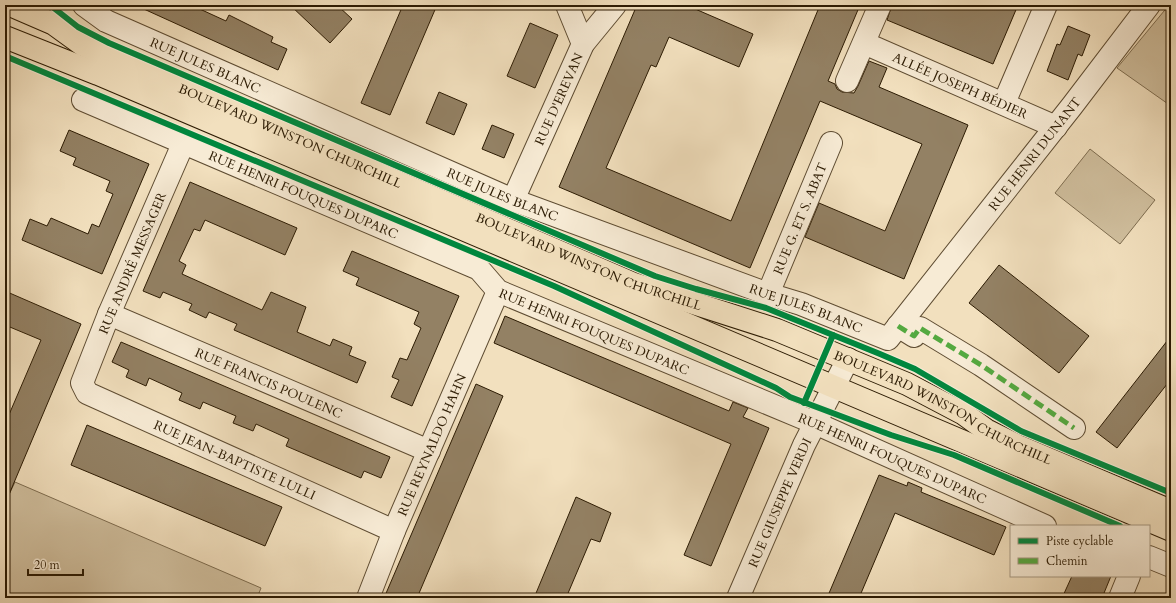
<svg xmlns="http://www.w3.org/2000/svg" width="1176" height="603" viewBox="0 0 1176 603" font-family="Cardo,serif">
<rect width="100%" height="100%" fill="#f2e0be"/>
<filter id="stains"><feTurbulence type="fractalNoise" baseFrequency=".005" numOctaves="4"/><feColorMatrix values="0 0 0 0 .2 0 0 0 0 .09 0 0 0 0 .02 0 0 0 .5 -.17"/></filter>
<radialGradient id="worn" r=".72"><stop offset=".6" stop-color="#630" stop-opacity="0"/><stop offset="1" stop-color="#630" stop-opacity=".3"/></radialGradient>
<g fill="#d0bf9e" stroke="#7e6d50">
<polygon points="1169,5 1171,5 1171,106 1117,68"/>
<polygon points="1090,149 1155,200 1120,244 1055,193"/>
<polygon points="15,482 261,588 257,598 5,598 5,498 7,499"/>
</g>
<g fill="#938164" stroke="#2c1b03">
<polygon points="135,5 191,5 226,21 229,15 273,37 271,42 287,49 278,70"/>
<polygon points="290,5 337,5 352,19 330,43"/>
<polygon points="403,5 437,5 390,115 361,103"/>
<polygon points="637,5 686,5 753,34 739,67 669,37 656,67 651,65 606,168 731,221 820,5 860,5 828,81 835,84 837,89 842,92 854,93 858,86 869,61 887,68 879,87 968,125 904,279 805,237 819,203 885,231 922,144 820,101 750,268 559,187"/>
<polygon points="892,5 1018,5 993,64 887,20"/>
<polygon points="530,23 558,35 535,88 507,76"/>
<polygon points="1068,26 1090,35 1082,56 1078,54 1068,80 1047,71 1057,44 1060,45"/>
<polygon points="439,92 467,104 454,135 426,123"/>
<polygon points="492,125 514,134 504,158 482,149"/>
<polygon points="69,130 149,164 102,274 22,240 30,219 47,226 51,218 88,234 92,224 99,227 113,194 106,191 110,181 73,165 76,158 60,151"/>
<polygon points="190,182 297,228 285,255 205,220 200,231 194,229 179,261 186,265 182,274 262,310 271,292 306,307 297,332 330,346 333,339 352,347 349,355 366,362 357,383 234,330 237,324 209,312 206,318 189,310 192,304 163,292 160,298 143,291"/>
<polygon points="352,251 459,296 412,406 391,397 399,380 392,377 400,358 407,360 421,328 414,324 419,312 356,285 359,278 343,271"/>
<polygon points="999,265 1089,336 1059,373 969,303"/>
<polygon points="5,291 81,324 5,504 5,424 41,340 5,325"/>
<polygon points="505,316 729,411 733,402 748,408 743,417 769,428 711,566 684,555 731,444 494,343"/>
<polygon points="1171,336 1171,379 1117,448 1096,432"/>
<polygon points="121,342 390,457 381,478 364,471 361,478 286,446 289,439 256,424 253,431 233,423 236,416 203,402 200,409 179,400 182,393 149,378 146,386 126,377 129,370 112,362"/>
<polygon points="476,384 503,396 417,598 384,598"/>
<polygon points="87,425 282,507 265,546 71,465"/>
<polygon points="879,475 907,486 908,482 922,488 921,492 1006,527 994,555 895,513 859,598 827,598"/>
<polygon points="576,497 611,513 600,542 591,539 566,598 534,598"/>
<polygon points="1072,576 1111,576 1102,598 1062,598"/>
</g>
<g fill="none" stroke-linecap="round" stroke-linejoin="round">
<defs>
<g id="minor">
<path id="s1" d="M84,5L106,21L513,200L768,294L801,304L888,339L1072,106L1149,5"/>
<polyline points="567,5 583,44"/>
<path id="s2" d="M864,43L1056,127"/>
<polyline points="847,81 880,5"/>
<path id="s3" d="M83,100L479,269L498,291L815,423L1045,526"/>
<polyline points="1004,103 1046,5"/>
<path id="s4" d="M183,144L109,314L82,383L87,393L394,531"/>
<path id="s5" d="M513,200L583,44L615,5"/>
<path id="s6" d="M768,294L831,143"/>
<path id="s7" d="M109,314L429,451"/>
<polyline points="898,326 914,336 920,328 981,365 1074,428"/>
<polyline points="1149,557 1171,566"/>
<path id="s8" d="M368,598L394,531L498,291"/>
<path id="s9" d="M738,598L804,445L848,359"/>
<polyline points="1120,598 1129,576"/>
</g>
<g id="major">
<path id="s10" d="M10,5L54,24L83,45L409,187L634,284L777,330L907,384L964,414L986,430L1018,446L1171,511"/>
<polyline points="5,37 98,74 1171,530"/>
</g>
</defs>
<use href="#minor" stroke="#5e4c32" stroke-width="24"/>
<use href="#major" stroke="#2c1b03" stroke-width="24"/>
<use href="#minor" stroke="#f7ebd5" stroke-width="22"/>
<use href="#major" stroke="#f2e0be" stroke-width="22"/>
<polyline stroke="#54a940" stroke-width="5" stroke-dasharray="10 5" stroke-linecap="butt" points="898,326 914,336 920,328 981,365 1074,428"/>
<defs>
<g id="cycleway">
<polyline points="50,5 78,27 109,43 655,276 696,289 766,308 880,354 915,369 1021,431 1171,493"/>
<polyline points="5,56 554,286 776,388 790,397 891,435 954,455 1120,526"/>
<polyline points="804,403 833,335"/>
</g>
</defs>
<use href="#cycleway" stroke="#f7ebd5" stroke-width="8"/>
<use href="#cycleway" stroke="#00873e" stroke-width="6"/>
</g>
<g text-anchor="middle" stroke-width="3" stroke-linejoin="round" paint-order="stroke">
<g font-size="13" fill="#2c1b03" stroke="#f7ebd5">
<text dy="5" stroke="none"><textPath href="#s1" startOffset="136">RUE JULES BLANC</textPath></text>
<text dy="5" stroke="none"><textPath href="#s2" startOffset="105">ALLÉE JOSEPH BÉDIER</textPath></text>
<text dy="5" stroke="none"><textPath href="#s5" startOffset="111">RUE D'EREVAN</textPath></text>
<text dy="5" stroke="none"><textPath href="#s10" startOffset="310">BOULEVARD WINSTON CHURCHILL</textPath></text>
<text dy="5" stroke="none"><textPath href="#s1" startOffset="1108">RUE HENRI DUNANT</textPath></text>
<text dy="5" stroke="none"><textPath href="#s1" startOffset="460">RUE JULES BLANC</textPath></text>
<text dy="5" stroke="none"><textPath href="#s3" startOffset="240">RUE HENRI FOUQUES DUPARC</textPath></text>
<text dy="5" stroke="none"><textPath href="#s6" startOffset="82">RUE G. ET S. ABAT</textPath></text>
<text dy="5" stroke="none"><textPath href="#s10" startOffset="634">BOULEVARD WINSTON CHURCHILL</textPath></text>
<text transform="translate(132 263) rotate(-67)" y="5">RUE ANDRÉ MESSAGER</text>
<text dy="5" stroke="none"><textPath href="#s1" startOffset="784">RUE JULES BLANC</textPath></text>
<text dy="5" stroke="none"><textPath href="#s3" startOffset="564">RUE HENRI FOUQUES DUPARC</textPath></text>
<text dy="5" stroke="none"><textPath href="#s7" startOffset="174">RUE FRANCIS POULENC</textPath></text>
<text dy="5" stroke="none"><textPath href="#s10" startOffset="1018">BOULEVARD WINSTON CHURCHILL</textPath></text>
<text dy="5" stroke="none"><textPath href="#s8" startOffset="166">RUE REYNALDO HAHN</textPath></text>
<text dy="5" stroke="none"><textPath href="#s3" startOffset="888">RUE HENRI FOUQUES DUPARC</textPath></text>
<text dy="5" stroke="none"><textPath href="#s4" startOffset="433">RUE JEAN-BAPTISTE LULLI</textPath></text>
<text dy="5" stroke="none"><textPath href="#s9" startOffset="104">RUE GIUSEPPE VERDI</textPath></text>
</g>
</g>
<rect width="1176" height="603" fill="none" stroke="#f2e0be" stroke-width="20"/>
<rect x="6" y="6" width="1164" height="591" fill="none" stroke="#2c1b03" stroke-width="2"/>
<rect x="10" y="10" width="1156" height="583" fill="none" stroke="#2c1b03"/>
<rect x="1010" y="525" width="140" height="52" fill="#f7ebd5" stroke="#a69881"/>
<rect x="1018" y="538" width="20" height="6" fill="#00873e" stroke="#a69881"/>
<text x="1046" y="545" font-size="12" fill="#2c1b03">Piste cyclable</text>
<rect x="1018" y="558" width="20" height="6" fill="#54a940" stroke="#a69881"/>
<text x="1046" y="565" font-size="12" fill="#2c1b03">Chemin</text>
<path d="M28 569v6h55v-6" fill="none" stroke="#2c1b03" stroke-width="2"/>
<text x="34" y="569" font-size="12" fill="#2c1b03" stroke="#f7ebd5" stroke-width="3" paint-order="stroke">20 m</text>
<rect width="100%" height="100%" filter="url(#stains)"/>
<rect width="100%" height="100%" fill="url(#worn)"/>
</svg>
